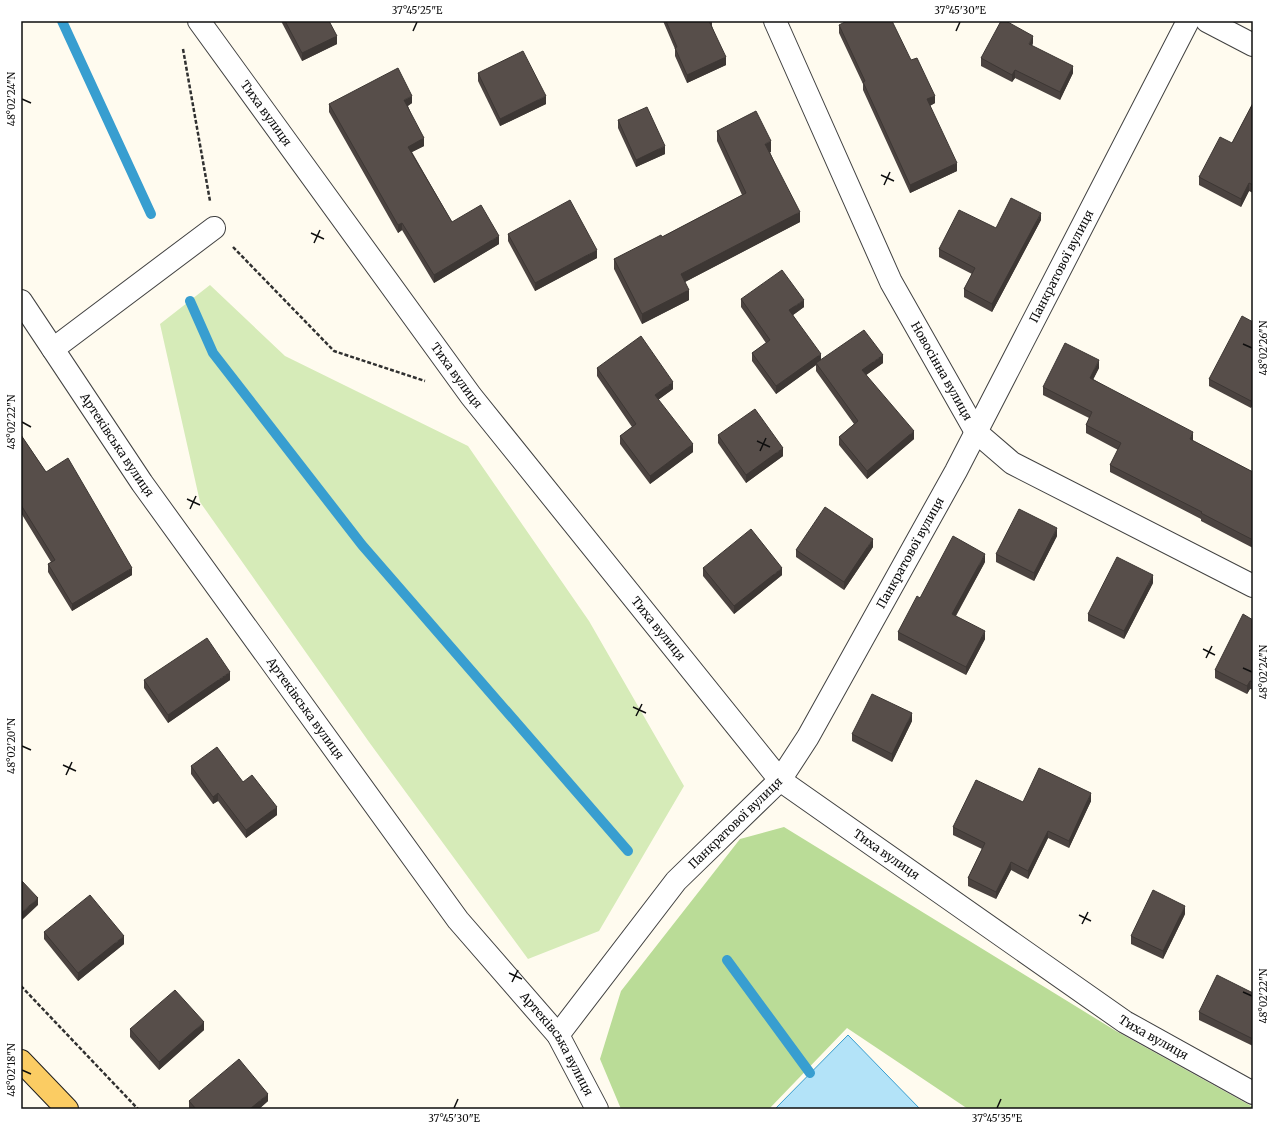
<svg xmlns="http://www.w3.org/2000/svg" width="1274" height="1130" viewBox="0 0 1274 1130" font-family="Merriweather,serif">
<rect width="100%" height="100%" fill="#fffbef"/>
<polygon fill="#d6ebb8" points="210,285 285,356 468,446 589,621 684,786 599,931 528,959 369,742 200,502 160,324"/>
<polygon fill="#badc97" points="784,827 1116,1031 1253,1107 1253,1109 968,1109 847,1028 769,1109 621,1109 600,1059 621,991 740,839"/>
<polygon fill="#b3e3f8" stroke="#389ed0" points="848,1035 920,1109 775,1109"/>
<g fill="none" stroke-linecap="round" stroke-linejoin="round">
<g stroke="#389ed0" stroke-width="10">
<polyline points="62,21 151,214"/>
<polyline points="190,301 213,353 362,545 628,851"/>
<polyline points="727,960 810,1073"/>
</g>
<defs>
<g id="minor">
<path id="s1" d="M199,21L471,396L780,780L1125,1022L1253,1093"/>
<path id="s2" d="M775,21L891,282L976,432L1012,463L1253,586"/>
<polyline points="1207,21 1253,45"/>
<path id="s3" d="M21,301L142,483L458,920L558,1035L597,1109"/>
<polyline points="53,349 214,228"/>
<path id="s4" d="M558,1035L676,881L780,780L808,737L956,471L1188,21"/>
</g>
<polyline id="major" points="21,1061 67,1109"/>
</defs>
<use href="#minor" stroke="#414141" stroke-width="24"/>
<use href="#major" stroke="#1f1f1f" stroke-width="24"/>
<g stroke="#303030" stroke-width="2.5" stroke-dasharray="4 2" stroke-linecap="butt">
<polyline points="183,49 210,201"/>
<polyline points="233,247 334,351 425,381"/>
<polyline points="21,986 138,1109"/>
</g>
<use href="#minor" stroke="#fff" stroke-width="22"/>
<use href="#major" stroke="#fbcc63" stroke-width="22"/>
</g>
<g fill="#4b4340">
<polygon points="281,21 329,21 337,44 302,61"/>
<polygon points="663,21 712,21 712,26 726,65 687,83 675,56 675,49"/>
<polygon points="839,25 911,60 935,103 930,106 957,171 910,193 863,90 863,84 839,33"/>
<polygon points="1033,43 1032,46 1073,73 1060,100 1015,78 1012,82 981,66 981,58"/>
<polygon points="478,73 546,104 500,126 478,81"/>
<polygon points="412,103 408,106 424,146 412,152 452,222 499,244 434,283 402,230 398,233 329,112 329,104"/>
<polygon points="1253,103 1253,193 1249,191 1241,207 1199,185 1199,177 1232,143"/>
<polygon points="618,120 665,154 636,167 618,128"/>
<polygon points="717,131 771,152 770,152 800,222 685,282 689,300 642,324 614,269 614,259 662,237 742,195 717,141"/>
<polygon points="1041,220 992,312 964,297 964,289 972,274 939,257 939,249 996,228"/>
<polygon points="508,234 597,258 535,291 508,241"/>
<polygon points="741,299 804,307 793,315 821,360 883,363 866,375 914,439 867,479 839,445 839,437 854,424 816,371 816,365 776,394 752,361 752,353 766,343 741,307"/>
<polygon points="1253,322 1251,408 1209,386 1209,379"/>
<polygon points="597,368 673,389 658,400 693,452 650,484 620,444 620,436 632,427 597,376"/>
<polygon points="1099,368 1093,379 1193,440 1193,441 1253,472 1253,548 1201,521 1201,519 1110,472 1110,465 1118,450 1086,433 1086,425 1089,418 1043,395 1043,387"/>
<polygon points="21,435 46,472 132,575 72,611 48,572 48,564 51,562 21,513"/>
<polygon points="718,435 783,456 746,483 718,443"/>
<polygon points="1057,536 1034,581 996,562 996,554"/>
<polygon points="873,547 844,590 796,557 796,550"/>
<polygon points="985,562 956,616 985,639 966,675 898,640 898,632 920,598"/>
<polygon points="703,568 782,575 734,614 703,576"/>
<polygon points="1153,583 1124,639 1088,621 1088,614"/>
<polygon points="1253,620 1253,690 1250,689 1247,694 1215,678 1215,670"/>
<polygon points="144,680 230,680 168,723 144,688"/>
<polygon points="912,721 892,762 852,741 852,734"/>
<polygon points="191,766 243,782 277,815 246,838 218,801 213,804 191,774"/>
<polygon points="1091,801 1069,848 1048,838 1028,879 1011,870 996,899 968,886 968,878 982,849 953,835 953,827 1023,802"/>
<polygon points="1185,914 1163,959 1131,944 1131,936"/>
<polygon points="44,932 124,944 78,981 44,939"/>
<polygon points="1253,993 1253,1046 1199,1020 1199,1012"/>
<polygon points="130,1029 204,1030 159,1070 130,1037"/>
<polygon points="189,1101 268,1101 259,1109 189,1109"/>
</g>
<g fill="#3d3734">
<polygon points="337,36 337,44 302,61 302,53"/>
<polygon points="1033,36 1033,43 1029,52 1029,44"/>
<polygon points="726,57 726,65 687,83 687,75"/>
<polygon points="1073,66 1073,73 1060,100 1060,92"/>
<polygon points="1015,70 1015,78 1012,82 1012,75"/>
<polygon points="412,96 412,103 404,108 404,100"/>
<polygon points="546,96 546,104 500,126 500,119"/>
<polygon points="935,96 935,103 927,107 927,99"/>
<polygon points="424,138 424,146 408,154 408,147"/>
<polygon points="771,141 771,152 765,154 765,144"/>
<polygon points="665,146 665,154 636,167 636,160"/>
<polygon points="957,163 957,171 910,193 910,185"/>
<polygon points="1249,183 1249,191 1241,207 1241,199"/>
<polygon points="800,212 800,222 681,284 681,274"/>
<polygon points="1041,213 1041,220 992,312 992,304"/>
<polygon points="402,223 402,230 398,233 398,225"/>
<polygon points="499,236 499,244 434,283 434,275"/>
<polygon points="597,250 597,258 535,291 535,283"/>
<polygon points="689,290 689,300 642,324 642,314"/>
<polygon points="804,300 804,307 789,318 789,310"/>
<polygon points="821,354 821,362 816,363 816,365 776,394 776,386"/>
<polygon points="883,355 883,363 862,378 862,370"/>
<polygon points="1099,360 1099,368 1090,386 1090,378"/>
<polygon points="673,382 673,389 655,402 655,395"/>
<polygon points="1253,397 1253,405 1251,408 1251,401"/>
<polygon points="914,431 914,439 867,479 867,471"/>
<polygon points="1193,432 1193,440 1190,447 1190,439"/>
<polygon points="693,444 693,452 650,484 650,476"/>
<polygon points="783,448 783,456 746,483 746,475"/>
<polygon points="1057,528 1057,536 1034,581 1034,573"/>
<polygon points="873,539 873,547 844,590 844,582"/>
<polygon points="985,554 985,562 952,622 952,614"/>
<polygon points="132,568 132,575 72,611 72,604"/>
<polygon points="782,568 782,575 734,614 734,606"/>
<polygon points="1153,575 1153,583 1124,639 1124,631"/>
<polygon points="985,631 985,639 966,675 966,667"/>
<polygon points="230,672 230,680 168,723 168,715"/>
<polygon points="1250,681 1250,689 1247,694 1247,686"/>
<polygon points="912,713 912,721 892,762 892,754"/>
<polygon points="218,793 218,801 213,804 213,797"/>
<polygon points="1091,793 1091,801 1069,848 1069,841"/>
<polygon points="277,807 277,815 246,838 246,830"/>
<polygon points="1048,831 1048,838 1028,879 1028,871"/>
<polygon points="1011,862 1011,870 996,899 996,892"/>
<polygon points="38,898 38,905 21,921 21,913"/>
<polygon points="1185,906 1185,914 1163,959 1163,951"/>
<polygon points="124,936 124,944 78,981 78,973"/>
<polygon points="204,1022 204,1030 159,1070 159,1062"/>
<polygon points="268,1094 268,1101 259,1109 250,1109"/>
</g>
<g fill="#574e4a" stroke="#3d3734">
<polygon points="285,21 329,21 337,36 302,53"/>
<polygon points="666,21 709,21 726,57 687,75 675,48 677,47"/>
<polygon points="847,21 892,21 911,60 917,58 935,96 927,99 957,163 910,185 863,82 865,81 839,25"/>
<polygon points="1001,21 1006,21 1033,36 1029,44 1073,66 1060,92 1015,70 1012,75 981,58"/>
<polygon points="523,51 546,96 500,119 478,73"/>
<polygon points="398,68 412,96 404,100 424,138 408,147 452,222 481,205 499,236 434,275 402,223 398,225 329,104"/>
<polygon points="1253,103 1253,185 1249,183 1241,199 1199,177 1220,137 1232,143"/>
<polygon points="647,107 665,146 636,160 618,120"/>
<polygon points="756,111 771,141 765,144 800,212 681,274 689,290 642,314 614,259 661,235 662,237 746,193 717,131"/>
<polygon points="1011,198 1041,213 992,304 964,289 975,268 939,249 959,210 996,228"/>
<polygon points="570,200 597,250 535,283 508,234"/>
<polygon points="782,270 804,300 789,310 821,354 776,386 752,353 770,340 741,299"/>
<polygon points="1242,316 1253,322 1253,397 1251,401 1209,379"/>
<polygon points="864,330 883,355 862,370 914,431 867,471 839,437 858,421 816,363"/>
<polygon points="641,336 673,382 655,395 693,444 650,476 620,436 636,424 597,368"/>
<polygon points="1065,343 1099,360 1090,378 1193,432 1190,439 1253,472 1253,540 1201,513 1202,512 1110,465 1121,443 1086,425 1092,412 1043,387"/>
<polygon points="755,409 783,448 746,475 718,435"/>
<polygon points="21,435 46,472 68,458 132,568 72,604 48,564 55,560 21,505"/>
<polygon points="825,507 873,539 844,582 796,550"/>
<polygon points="1019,509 1057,528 1034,573 996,554"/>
<polygon points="751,529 782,568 734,606 703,568"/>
<polygon points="953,536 985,554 952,614 985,631 966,667 898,632 917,596 920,598"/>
<polygon points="1117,557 1153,575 1124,631 1088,614"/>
<polygon points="1243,614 1253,620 1253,682 1250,681 1247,686 1215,670"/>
<polygon points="207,638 230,672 168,715 144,680"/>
<polygon points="872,694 912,713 892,754 852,734"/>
<polygon points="217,747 243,782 252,775 277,807 246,830 218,793 213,797 191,766"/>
<polygon points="1039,768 1091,793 1069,841 1048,831 1028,871 1011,862 996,892 968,878 985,843 953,827 976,780 1023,802"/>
<polygon points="21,880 38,898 21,913"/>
<polygon points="1153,890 1185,906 1163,951 1131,936"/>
<polygon points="90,895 124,936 78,973 44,932"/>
<polygon points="1217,975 1253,993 1253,1039 1199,1012"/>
<polygon points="175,990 204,1022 159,1062 130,1029"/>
<polygon points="239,1059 268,1094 250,1109 196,1109 189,1101"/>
</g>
<path fill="none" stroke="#0e0e0e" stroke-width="1.5" d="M413,31L417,22M956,31L960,22M22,99L31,103M881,175L894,181M884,185L890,172M311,233L324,239M314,243L320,230M1243,344L1252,348M22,422L31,427M757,441L770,447M760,451L766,438M187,499L200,505M190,509L196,496M1203,649L1215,655M1206,658L1212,646M1243,668L1252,672M633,707L646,713M636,716L642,704M22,746L31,750M63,765L76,771M66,775L72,762M1079,915L1091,921M1082,924L1088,912M509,973L522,979M512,982L518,970M1243,992L1252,996M22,1070L31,1074M454,1108L458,1099M997,1108L1001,1099"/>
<g text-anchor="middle" stroke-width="4" stroke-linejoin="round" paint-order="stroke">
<g font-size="12" fill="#0e0e0e" stroke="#fff">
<text dy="4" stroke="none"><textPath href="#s1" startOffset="114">Тиха вулиця</textPath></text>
<text dy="4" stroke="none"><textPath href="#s4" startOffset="925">Панкратової вулиця</textPath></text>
<text dy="4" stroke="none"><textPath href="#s2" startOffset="388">Новосінна вулиця</textPath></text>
<text dy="4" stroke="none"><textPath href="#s1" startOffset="438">Тиха вулиця</textPath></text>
<text dy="4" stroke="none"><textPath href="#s3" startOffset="173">Артеківська вулиця</textPath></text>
<text dy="4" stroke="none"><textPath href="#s4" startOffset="601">Панкратової вулиця</textPath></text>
<text dy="4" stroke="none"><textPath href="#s1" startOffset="762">Тиха вулиця</textPath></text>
<text dy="4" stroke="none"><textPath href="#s3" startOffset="497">Артеківська вулиця</textPath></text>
<text dy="4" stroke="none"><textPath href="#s4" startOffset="277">Панкратової вулиця</textPath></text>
<text dy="4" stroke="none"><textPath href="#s1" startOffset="1086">Тиха вулиця</textPath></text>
<text dy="4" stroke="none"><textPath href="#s1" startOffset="1410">Тиха вулиця</textPath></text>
<text dy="4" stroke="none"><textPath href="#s3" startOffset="917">Артеківська вулиця</textPath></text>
</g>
</g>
<rect width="1274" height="1130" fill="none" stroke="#ffffff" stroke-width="44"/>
<rect x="22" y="22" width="1230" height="1086" fill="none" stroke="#0e0e0e" stroke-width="1.5"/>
<g font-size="10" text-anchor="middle" fill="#0e0e0e">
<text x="417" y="14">37°45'25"E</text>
<text x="960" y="14">37°45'30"E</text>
<text transform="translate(11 99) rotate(-90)" y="4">48°02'24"N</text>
<text transform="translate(1263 348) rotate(-90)" y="4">48°02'26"N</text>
<text transform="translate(11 422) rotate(-90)" y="4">48°02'22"N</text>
<text transform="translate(1263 672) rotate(-90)" y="4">48°02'24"N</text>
<text transform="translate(11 746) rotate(-90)" y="4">48°02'20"N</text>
<text transform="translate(1263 996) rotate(-90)" y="4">48°02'22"N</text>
<text transform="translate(11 1070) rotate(-90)" y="4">48°02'18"N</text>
<text x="454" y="1122">37°45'30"E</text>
<text x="997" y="1122">37°45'35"E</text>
</g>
</svg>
